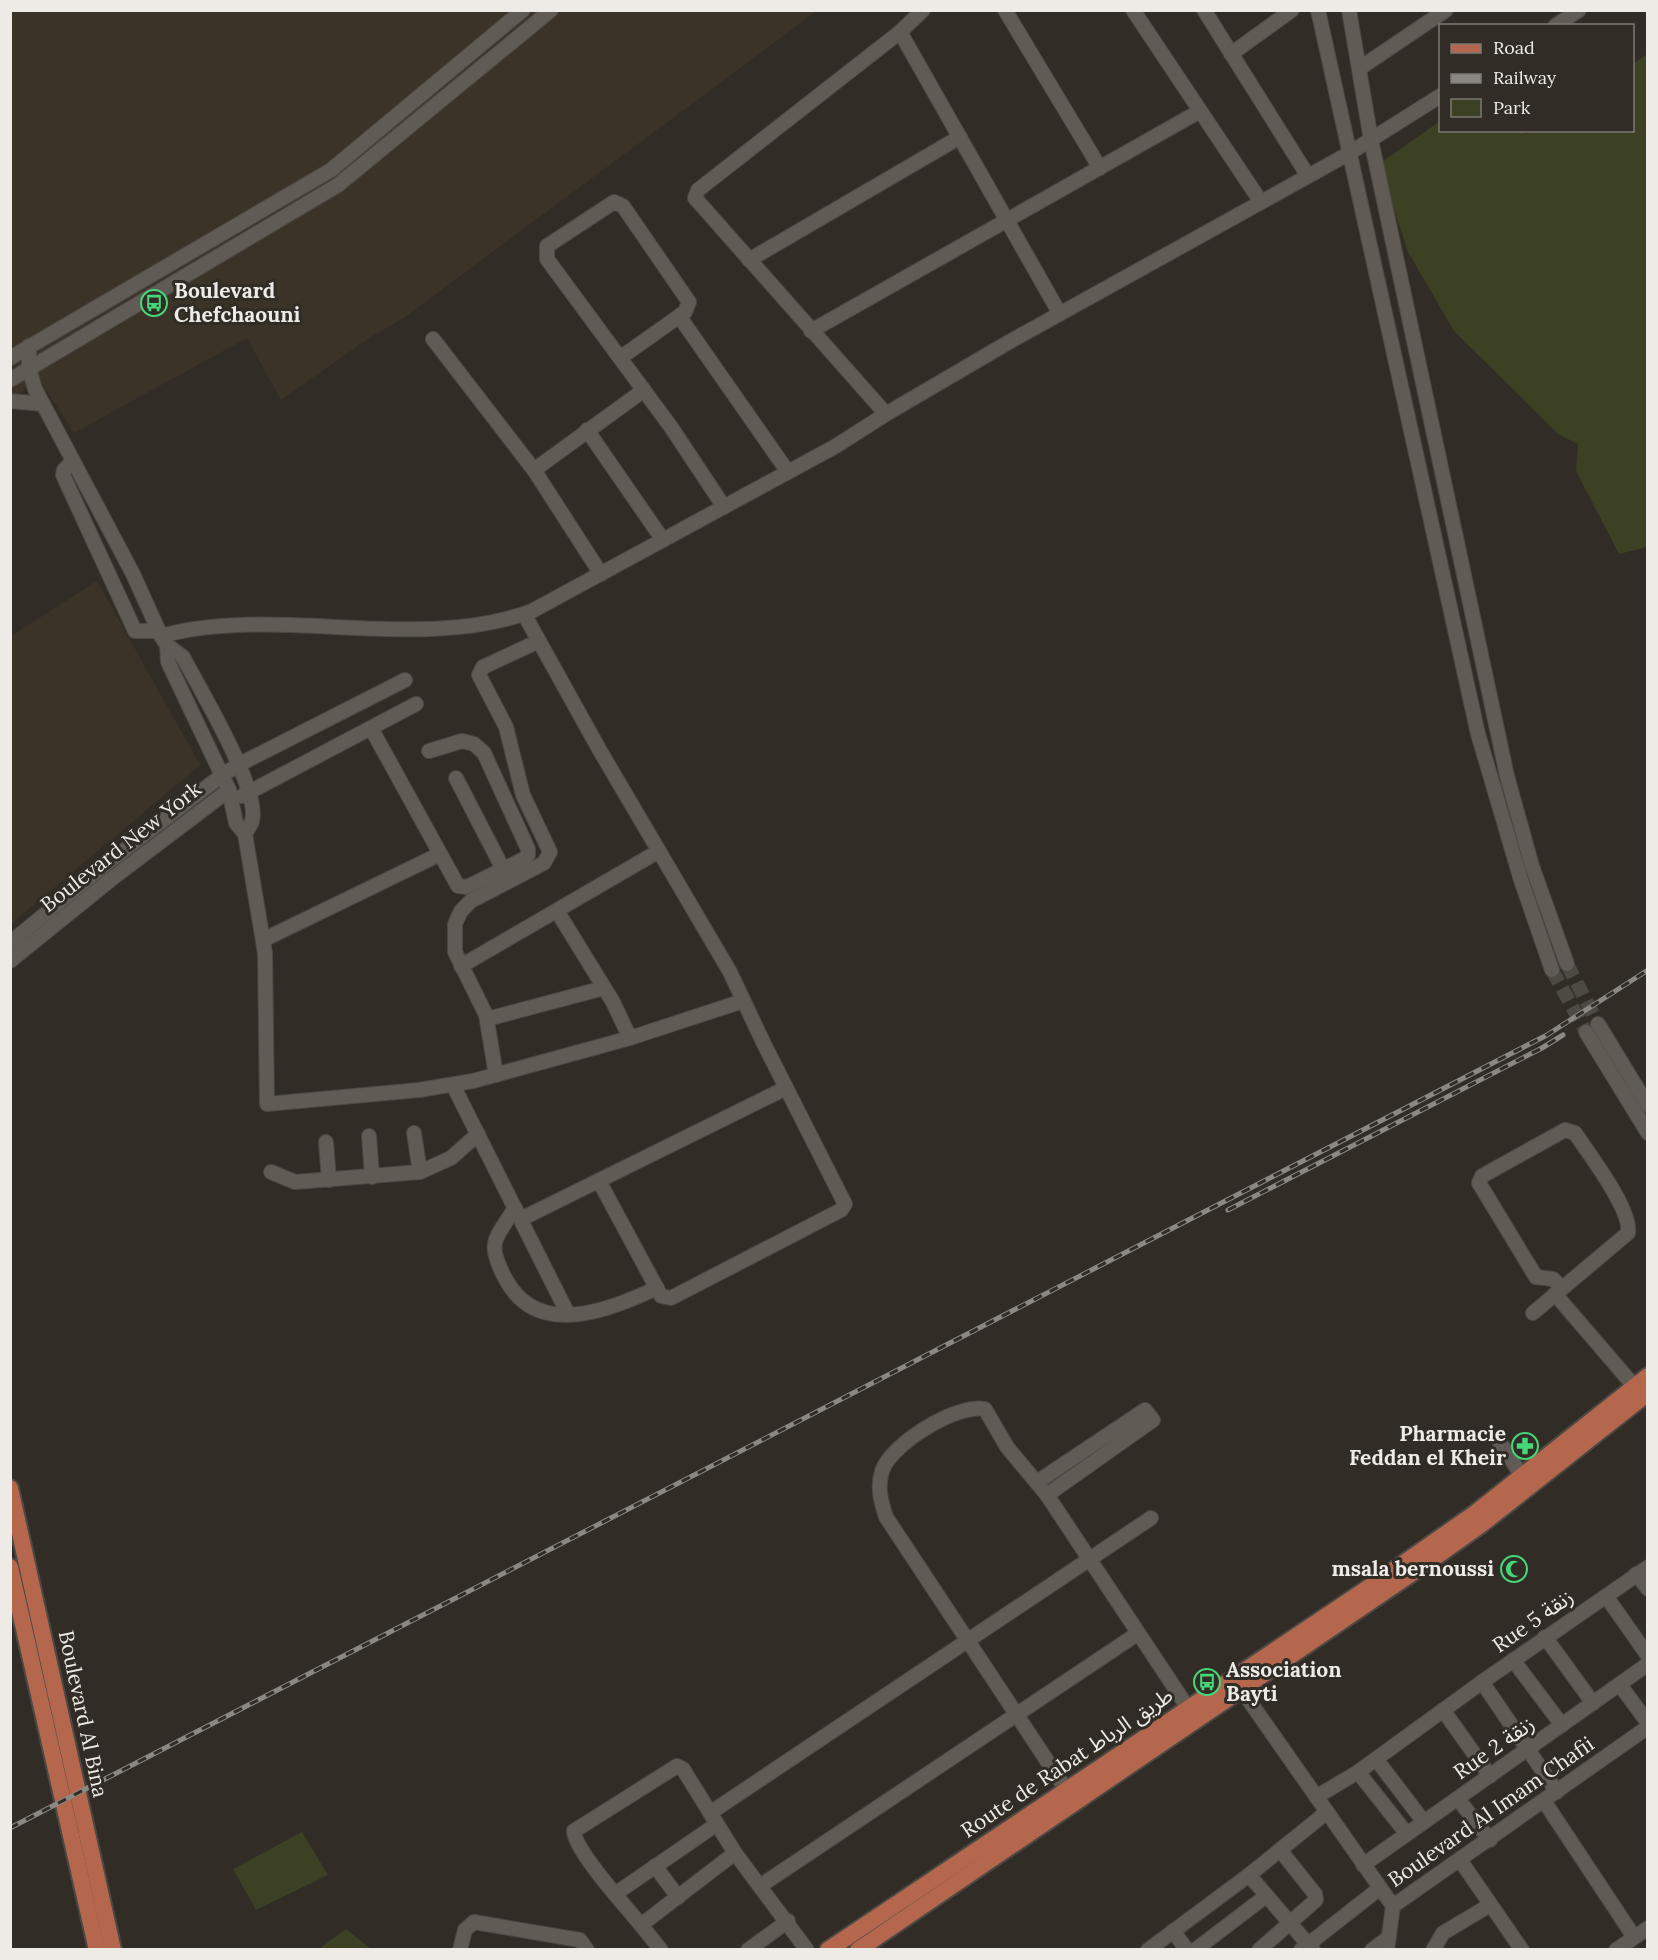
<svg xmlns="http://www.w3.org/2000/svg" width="1658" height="1960" viewBox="0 0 1658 1960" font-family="Lora,'Noto Sans Arabic',serif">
<rect width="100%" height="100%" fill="#312c26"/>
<g fill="#3c3328">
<polygon points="11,11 817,11 405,317 369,338 281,400 247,338 74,433 37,376 11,403"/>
<polygon points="97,581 200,765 11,924 11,636"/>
</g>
<g fill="#3c4123">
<polygon points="1647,54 1647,547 1619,554 1576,471 1578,444 1558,434 1454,331 1408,252 1379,164 1440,121 1440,130 1523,130 1526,134 1532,130 1632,130 1633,64"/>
<polygon points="302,1832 328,1875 256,1910 233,1869"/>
<polygon points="346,1929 371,1949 319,1949"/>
</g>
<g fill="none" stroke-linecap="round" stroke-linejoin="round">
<g stroke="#4d4943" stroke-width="14" stroke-dasharray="14 7" stroke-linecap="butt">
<polyline points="1567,964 1598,1024"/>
<polyline points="1552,970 1586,1032"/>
</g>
<defs>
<g id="minor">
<polyline points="1005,10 1100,168"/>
<polyline points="1133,10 1261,202"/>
<polyline points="1204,10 1308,176"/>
<polyline points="1318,10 1478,734 1521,880 1552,970"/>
<polyline points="1349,10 1371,140 1507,776 1532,866 1567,964"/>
<polyline points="1555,26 1579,10"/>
<polyline points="900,32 1060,314"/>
<polyline points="1231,54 1292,10"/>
<polyline points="1360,68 1446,10"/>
<polyline points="749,260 960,137"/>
<polyline points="679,316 788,472"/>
<polyline points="811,331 1200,111"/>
<polyline points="433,339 534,470 601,574"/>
<path d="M29,346V369L35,389L133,574L161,636L167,645L183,657C199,688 261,790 252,821C251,825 247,830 245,834"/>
<polyline points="10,358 331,170 523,10"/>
<polyline points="620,358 685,312 689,302 623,206 614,202 547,246 547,259 617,354 620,358 671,427 724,507"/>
<polyline points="10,380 338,185 551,10"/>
<polyline points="10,401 43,404"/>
<polyline points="886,414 695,198 698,190 900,32 923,10"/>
<polyline points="587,430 663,540"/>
<polyline points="73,461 64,470 63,475 135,631 159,631"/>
<polyline points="534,470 644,390"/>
<polyline points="524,614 599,749 730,972 764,1044 845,1204 841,1210 671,1298 661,1296 599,1181"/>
<path d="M161,636C277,604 417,654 532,611L836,446L886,414L1009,342L1348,154L1440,96"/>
<polyline points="167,645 168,662 229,790 236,823 245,834 265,953 267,1104 419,1090 473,1081 630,1038 743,1001"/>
<polyline points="371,728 458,886 467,887 524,859 528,855 528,849 484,753 474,744 462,741 429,751"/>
<polyline points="456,778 503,869"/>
<polyline points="242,796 416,704"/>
<polyline points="557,911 613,1002 630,1038"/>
<polyline points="263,940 440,854"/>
<polyline points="10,943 105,865 221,776 238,765 405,680"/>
<polyline points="10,961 114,877 229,790"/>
<polyline points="461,966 659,851"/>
<polyline points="487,1019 604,988"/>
<polyline points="1598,1024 1648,1106"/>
<polyline points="1586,1032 1648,1133"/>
<polyline points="496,1075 486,1015 455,952 455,924 461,911 471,901 544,863 550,852 523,795 506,727 479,675 483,667 539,641"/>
<polyline points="453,1085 568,1314"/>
<polyline points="414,1133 420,1172"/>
<polyline points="369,1136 372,1177"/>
<polyline points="326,1142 329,1180"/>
<polyline points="271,1172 295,1182 420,1172 451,1158 478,1134"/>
<path d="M515,1208C495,1240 486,1242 505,1278C537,1340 609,1310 657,1288"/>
<polyline points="521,1219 786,1088"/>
<polyline points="1555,1294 1634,1386"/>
<path d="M1533,1313L1628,1233C1632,1210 1589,1154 1575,1133L1565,1130L1482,1176L1479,1183L1536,1277L1553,1279L1562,1288"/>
<polyline points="1499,1441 1522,1476"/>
<polyline points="1037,1482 1145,1410 1153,1420 1047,1495"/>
<polyline points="1636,1574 1648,1589"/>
<polyline points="1606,1596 1648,1656"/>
<polyline points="1545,1637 1593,1703"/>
<polyline points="1513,1660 1562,1725"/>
<polyline points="1236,1682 1393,1906"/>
<polyline points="1482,1682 1557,1792"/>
<polyline points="1620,1685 1648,1723"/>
<polyline points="1443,1710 1490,1776"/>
<polyline points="1376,1759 1424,1822"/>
<polyline points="1358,1772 1407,1834"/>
<path d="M1067,1791L886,1517C881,1502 877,1487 882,1471C891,1444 957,1403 985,1409L1007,1447L1047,1495L1188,1708"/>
<polyline points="1316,1797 1358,1772 1482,1682 1648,1567"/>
<polyline points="1458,1799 1490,1840"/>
<polyline points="1544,1801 1634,1937"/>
<polyline points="710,1813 1151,1518"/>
<polyline points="1460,1860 1522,1950"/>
<polyline points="1363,1865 1648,1664"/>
<polyline points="655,1866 678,1897"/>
<polyline points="1249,1875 1313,1950"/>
<polyline points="760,1886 1137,1634"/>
<polyline points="615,1894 717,1824"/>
<path d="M641,1925C627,1908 574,1850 574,1831L677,1766L683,1769L735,1853L807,1950"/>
<polyline points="1173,1931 1187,1950"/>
<polyline points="460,1950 465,1930 474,1922 580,1940 587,1950"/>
<polyline points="661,1950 641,1925 735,1853"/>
<polyline points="748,1950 788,1921"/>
<polyline points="1148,1950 1249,1875 1327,1812"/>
<polyline points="1195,1950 1266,1896"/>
<polyline points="1259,1950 1316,1900 1315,1894 1280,1850"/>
<polyline points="1301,1950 1380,1888"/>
<polyline points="1372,1950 1389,1937"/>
<polyline points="1387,1950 1393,1906 1648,1727"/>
<polyline points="1433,1950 1443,1933 1490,1905"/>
<polyline points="1616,1950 1648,1928"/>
</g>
<g id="major">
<polyline points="10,1488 113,1950"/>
<polyline points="10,1567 97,1950"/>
<polyline points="828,1950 1374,1584 1474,1514 1648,1376"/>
<polyline points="858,1950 1430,1561 1482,1524 1648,1393"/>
</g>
</defs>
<use href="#minor" stroke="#4c4843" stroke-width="16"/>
<use href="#major" stroke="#4c4843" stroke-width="20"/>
<use href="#minor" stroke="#615b55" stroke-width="14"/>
<use href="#major" stroke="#b4674c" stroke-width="16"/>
<defs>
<g id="rail">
<polyline points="1228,1210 1542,1048 1563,1035"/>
<polyline points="10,1828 1547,1035 1648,970"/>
</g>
</defs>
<use href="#rail" stroke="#8b8782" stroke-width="5"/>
<use href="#rail" stroke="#312c26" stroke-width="3" stroke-dasharray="9" stroke-linecap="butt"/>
</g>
<defs>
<symbol id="bus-ring" viewBox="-11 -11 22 22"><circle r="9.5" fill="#312c26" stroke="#46d779" stroke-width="1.5"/><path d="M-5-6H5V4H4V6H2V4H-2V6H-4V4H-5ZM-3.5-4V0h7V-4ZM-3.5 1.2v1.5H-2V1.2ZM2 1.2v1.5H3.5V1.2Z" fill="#46d779"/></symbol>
<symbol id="pharmacy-ring" viewBox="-11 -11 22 22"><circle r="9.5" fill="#312c26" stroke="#46d779" stroke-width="1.5"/><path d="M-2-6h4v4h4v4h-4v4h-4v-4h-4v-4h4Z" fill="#46d779"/></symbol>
<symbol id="mosque-ring" viewBox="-11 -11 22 22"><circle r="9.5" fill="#312c26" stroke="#46d779" stroke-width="1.5"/><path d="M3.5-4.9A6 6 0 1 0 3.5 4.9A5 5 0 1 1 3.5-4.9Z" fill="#46d779"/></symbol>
</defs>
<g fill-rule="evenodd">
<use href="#bus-ring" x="139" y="288" width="30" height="30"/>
<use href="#pharmacy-ring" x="1510" y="1431" width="30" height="30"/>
<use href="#mosque-ring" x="1499" y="1554" width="30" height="30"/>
<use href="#bus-ring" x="1192" y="1667" width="30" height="30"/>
</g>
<g text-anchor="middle" stroke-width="6" stroke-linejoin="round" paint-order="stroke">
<g font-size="21" font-weight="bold" fill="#eeebe7" stroke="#312c26" text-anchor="start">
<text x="174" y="298">Boulevard<tspan x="174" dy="24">Chefchaouni</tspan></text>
<text x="1506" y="1441" text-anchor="end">Pharmacie<tspan x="1506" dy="24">Feddan el Kheir</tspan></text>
<text x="1494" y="1576" text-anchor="end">msala bernoussi</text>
<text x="1226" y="1677">Association<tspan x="1226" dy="24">Bayti</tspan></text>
</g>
<g font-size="21" fill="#eeebe7" stroke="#312c26">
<text transform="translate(121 847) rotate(-38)" y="7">Boulevard New York</text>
<text transform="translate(1533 1621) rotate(-35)" y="7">Rue 5 زنقة</text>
<text transform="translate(83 1714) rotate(78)" y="7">Boulevard Al Bina</text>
<text transform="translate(1494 1748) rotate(-35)" y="7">Rue 2 زنقة</text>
<text transform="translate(1067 1763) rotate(-34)" y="7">Route de Rabat طريق الرباط</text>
<text transform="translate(1491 1812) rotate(-35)" y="7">Boulevard Al Imam Chafii</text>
</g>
</g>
<rect width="1658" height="1960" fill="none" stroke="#eeebe7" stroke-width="24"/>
<rect x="1439" y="24" width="195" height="108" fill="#312c26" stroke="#7d7873" stroke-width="1.5"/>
<rect x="1451" y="44" width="30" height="9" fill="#b4674c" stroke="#7d7873" stroke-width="1.5"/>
<text x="1493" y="54" font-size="18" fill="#eeebe7">Road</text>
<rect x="1451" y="74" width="30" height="9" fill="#8b8782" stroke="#7d7873" stroke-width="1.5"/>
<text x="1493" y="84" font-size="18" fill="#eeebe7">Railway</text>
<rect x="1451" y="99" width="30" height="18" fill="#3c4123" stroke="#7d7873" stroke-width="1.5"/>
<text x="1493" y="114" font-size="18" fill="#eeebe7">Park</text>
</svg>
